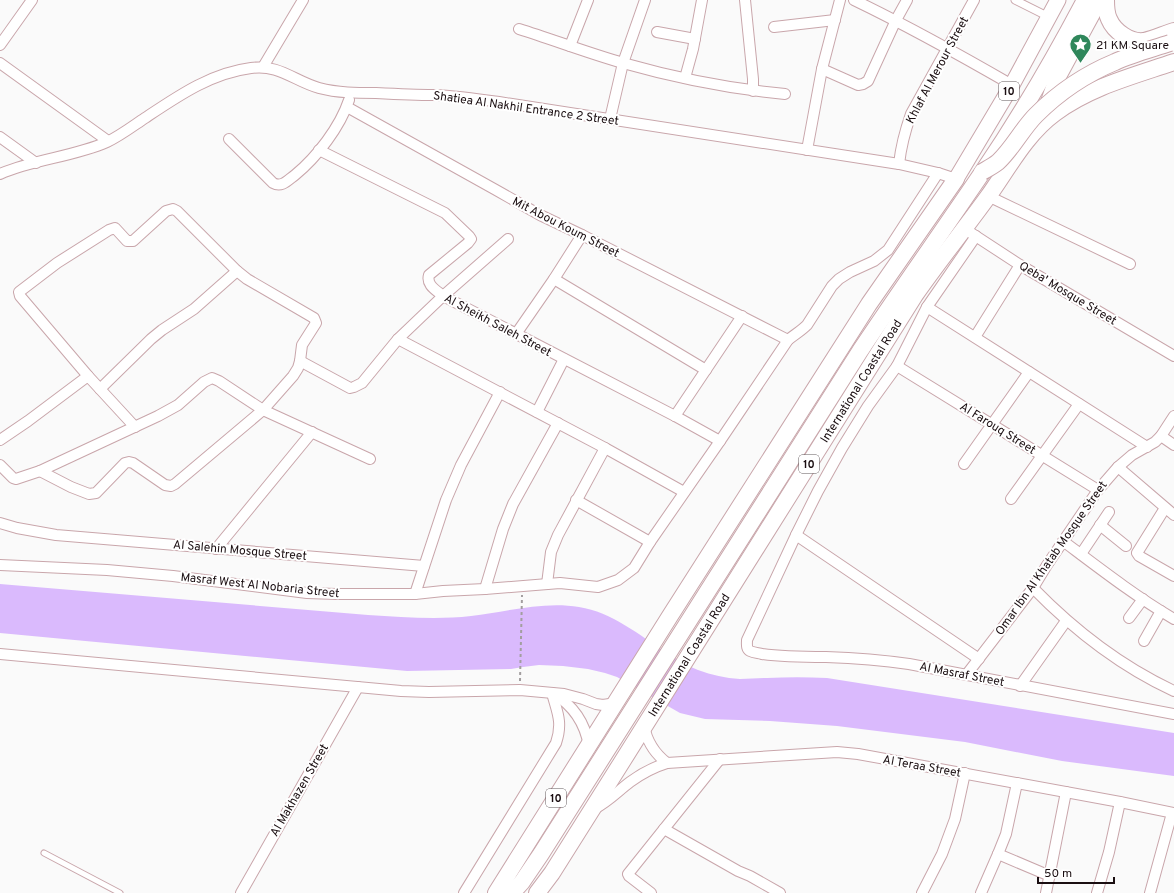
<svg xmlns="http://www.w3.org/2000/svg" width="1174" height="893" viewBox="0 0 1174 893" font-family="Overpass,sans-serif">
<rect width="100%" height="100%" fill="#fafafa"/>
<path fill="#dabafd" d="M0,584L368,615C402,617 437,620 471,616C506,612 543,601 579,607C612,612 639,635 667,653C677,659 687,666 698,670C712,675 725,678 740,679C749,679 758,678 767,678C787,677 807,677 827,678L1174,733V776L1062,761L965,742L837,726L770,721L705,719L680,713L617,677L605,673L588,669L563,666L539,665L523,667L511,669L407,671L386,669L0,633Z"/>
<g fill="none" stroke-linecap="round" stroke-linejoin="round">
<defs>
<polyline id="service" points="44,853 120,893"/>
<polyline id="pedestrian" points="1015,0 1049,17"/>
<g id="minor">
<polyline points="745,0 753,79 753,91"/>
<path d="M854,0C908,26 960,55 1012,85"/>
<polyline points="774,27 835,20"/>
<path d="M519,29C554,40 588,53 623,63C676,78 731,89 785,94"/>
<polyline points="657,32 695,39"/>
<polyline points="0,45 32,0"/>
<polyline points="570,46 588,0"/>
<polyline points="0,63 108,141"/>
<polyline points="263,67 303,0"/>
<polyline points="822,69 858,85 863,84 868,81 896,20 907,0"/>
<polyline points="685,78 693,49 702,0"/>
<polyline points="347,107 496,190 540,215 582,235 788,340"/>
<polyline points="610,119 623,63 645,0"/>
<polyline points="0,137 36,163"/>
<path d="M229,139L273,183C282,188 288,180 295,175C317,157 340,127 349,100"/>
<path d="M319,150L445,213L469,236L471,239L468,243L429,275C426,285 436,290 443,296L675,416L720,441"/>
<polyline points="807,150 822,69 840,0"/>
<path d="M899,164C901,146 905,131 911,114L974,0"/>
<path d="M0,174C34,159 73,157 107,142C120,136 133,126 145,118C178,96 211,73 251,68C279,64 294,81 319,88C338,93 357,93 376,93C395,94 414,95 433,95C455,96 478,99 499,102L899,164L938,173L956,179"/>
<polyline points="988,196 1130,264"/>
<polyline points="971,233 1020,265 1174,356"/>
<path d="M976,236L927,307L897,366L868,406L842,448L818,491L796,535L747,640C747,644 746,649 750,651C754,653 759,653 762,654C783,657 805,657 826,657C854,658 881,660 909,664L1174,714"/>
<polyline points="554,279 706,370"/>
<polyline points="927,307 1147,447"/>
<polyline points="516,334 554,279 582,235"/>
<polyline points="975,337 1020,265"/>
<polyline points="398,339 605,448 684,492"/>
<polyline points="897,366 1098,490"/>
<polyline points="88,376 20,296 19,292 57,263 109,230 115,228 127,241 133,241 166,211 173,209 177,211 237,271 247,279 314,318 316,323 302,345 300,361"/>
<polyline points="100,389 151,339 162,330 194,309 237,271"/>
<polyline points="537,412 564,359"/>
<polyline points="675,416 742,316"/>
<polyline points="1161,436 1174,445"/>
<polyline points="0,440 28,421 88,376 135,427"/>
<polyline points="964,464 1029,372"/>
<polyline points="0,465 13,478 16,479 40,471 158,416 178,405 204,382 212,378 219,381 263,410 370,459"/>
<polyline points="1118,467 1174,515"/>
<polyline points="40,471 71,487 89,494 96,493 125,463 129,462 133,463 165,485 171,486 175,484 263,410 293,376 298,368 300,361 350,388 354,387 362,383 398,339 443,296 508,239"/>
<polyline points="1011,499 1079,404"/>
<polyline points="576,500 650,542"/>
<polyline points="1165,508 1137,553 1139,556 1174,576"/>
<polyline points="0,523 17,528 56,535 424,566"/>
<polyline points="1100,525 1126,546"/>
<polyline points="796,535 979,659"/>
<path d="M1063,541C1099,568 1135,596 1174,619"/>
<polyline points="216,549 312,432"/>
<polyline points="1081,554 1109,512"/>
<path d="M0,565L107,570L173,576L307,593L336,594H415L443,591L485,589L560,583L598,587L618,580L634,568L650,542L720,441L788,340C794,335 801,331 807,325L832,286L839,279L850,272L874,261L888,250L938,173"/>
<polyline points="547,584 551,552 558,535 605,448"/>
<path d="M1033,588C1074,630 1120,666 1174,691"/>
<polyline points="485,589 503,529 513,504 558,423"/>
<polyline points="415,594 446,500 461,465 500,392"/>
<polyline points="1129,618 1143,599"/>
<polyline points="1144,641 1161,611"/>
<polyline points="0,654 401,691 429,692 520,690 564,694 583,699 596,704 603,705 616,703"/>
<polyline points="967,674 1033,588 1047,565 1098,490 1118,467 1132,455 1155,442 1161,436 1174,416"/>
<polyline points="1020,686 1066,621"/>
<path d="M554,694C574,706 585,723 589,746"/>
<path d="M644,726C647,742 654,753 667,763"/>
<path d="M594,809C608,802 618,791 630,782C641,774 654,767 667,763L837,752L858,754L1120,802L1174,813"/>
<polyline points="664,829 738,871 750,876 780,893"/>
<polyline points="998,854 1050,876"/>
<polyline points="241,893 358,687"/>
<path d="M464,893L556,743C563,722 557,712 552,693"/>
<polyline points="651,893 629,876 628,874 720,759"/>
<polyline points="922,893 942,854 955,819 965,773"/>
<polyline points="981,893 998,854 1006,834 1017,783"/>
<polyline points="1046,893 1066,792"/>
<polyline points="1097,893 1109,852 1120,802"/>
<polyline points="1150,893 1172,813"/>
</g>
<g id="primary">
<polyline points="1046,109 1055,83 1100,0"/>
<polyline points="956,179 1012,85 1058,0"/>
</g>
<g id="trunk">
<path d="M1106,0C1106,6 1106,13 1109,19C1114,31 1130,43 1144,41C1154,39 1164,34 1174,31"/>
<polyline points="496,893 670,616 869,304 956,179"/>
<path d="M512,893L522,882L541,854L860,351C900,291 942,232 982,173C1020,117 1054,59 1085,0"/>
<path d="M537,893L552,873L620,765L915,295C938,262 963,231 987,198C1008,169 1025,135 1055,113C1090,87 1133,76 1174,62"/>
</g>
</defs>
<use href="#service" stroke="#c9a6ab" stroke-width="7"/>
<use href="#pedestrian" stroke="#c9a6ab" stroke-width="9"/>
<use href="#minor" stroke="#c9a6ab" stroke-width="12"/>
<use href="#primary" stroke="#c9a6ab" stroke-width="17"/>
<use href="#trunk" stroke="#c9a6ab" stroke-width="18"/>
<polyline stroke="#a29e9f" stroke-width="2" stroke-dasharray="3 3" stroke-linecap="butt" points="520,681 522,595"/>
<use href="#service" stroke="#fff" stroke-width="5"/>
<use href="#pedestrian" stroke="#fff" stroke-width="7"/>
<use href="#minor" stroke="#fff" stroke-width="10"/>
<use href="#primary" stroke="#fff" stroke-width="15"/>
<use href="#trunk" stroke="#fff" stroke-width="16"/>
<defs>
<path id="trunk-bridge" d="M982,172C987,169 993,166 998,162C1013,148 1022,129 1036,115C1059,92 1086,74 1115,62C1132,54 1152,49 1170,43"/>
</defs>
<use href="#trunk-bridge" stroke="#c9a6ab" stroke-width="18" stroke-linecap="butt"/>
<use href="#trunk-bridge" stroke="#fff" stroke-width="16"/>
</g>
<defs>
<symbol id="sight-pin" viewBox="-11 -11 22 30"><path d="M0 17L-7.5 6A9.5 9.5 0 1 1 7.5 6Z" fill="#2f875b" stroke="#fff"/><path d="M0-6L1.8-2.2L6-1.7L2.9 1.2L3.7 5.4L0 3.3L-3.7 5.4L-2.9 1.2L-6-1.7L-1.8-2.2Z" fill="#fff"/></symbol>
</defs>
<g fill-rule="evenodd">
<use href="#sight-pin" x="1068" y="32" width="25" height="34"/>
</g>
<g text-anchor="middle" stroke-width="4" stroke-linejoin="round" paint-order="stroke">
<g fill="#fff" stroke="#5f5658" stroke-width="1">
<rect x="999" y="82" width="20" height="18" rx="3"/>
<rect x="799" y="455" width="20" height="18" rx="3"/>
<rect x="546" y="789" width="20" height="18" rx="3"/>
</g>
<g font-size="11" font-weight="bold" fill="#1a0e11">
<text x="1009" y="95">10</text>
<text x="809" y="468">10</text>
<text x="556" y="802">10</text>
</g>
<g font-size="12" fill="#1a0e11" stroke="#fff" text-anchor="start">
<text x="1096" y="49">21 KM Square</text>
</g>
<g font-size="12" fill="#1a0e11" stroke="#fff">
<text transform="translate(937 70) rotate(-62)" y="4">Khlaf Al Merour Street</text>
<text transform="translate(526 108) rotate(8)" y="4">Shatiea Al Nakhil Entrance 2 Street</text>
<text transform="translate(566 227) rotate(27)" y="4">Mit Abou Koum Street</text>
<text transform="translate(1068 293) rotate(31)" y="4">Qeba' Mosque Street</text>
<text transform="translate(498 325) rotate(28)" y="4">Al Sheikh Saleh Street</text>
<text transform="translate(861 381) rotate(-58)" y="4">International Coastal Road</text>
<text transform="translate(998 428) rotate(32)" y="4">Al Farouq Street</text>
<text transform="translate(240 550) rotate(5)" y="4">Al Salehin Mosque Street</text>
<text transform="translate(1051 558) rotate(-55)" y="4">Omar Ibn Al Khatab Mosque Street</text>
<text transform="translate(260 585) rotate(6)" y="4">Masraf West Al Nobaria Street</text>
<text transform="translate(689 655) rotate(-58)" y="4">International Coastal Road</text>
<text transform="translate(962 674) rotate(11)" y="4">Al Masraf Street</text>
<text transform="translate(922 766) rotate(10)" y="4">Al Teraa Street</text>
<text transform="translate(299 790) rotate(-60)" y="4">Al Makhazen Street</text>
</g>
</g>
<path d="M1038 877v6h76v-6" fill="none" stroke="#1a0e11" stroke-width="2"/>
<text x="1044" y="877" font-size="12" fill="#1a0e11" stroke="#ffffff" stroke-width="3" paint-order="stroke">50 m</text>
</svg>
